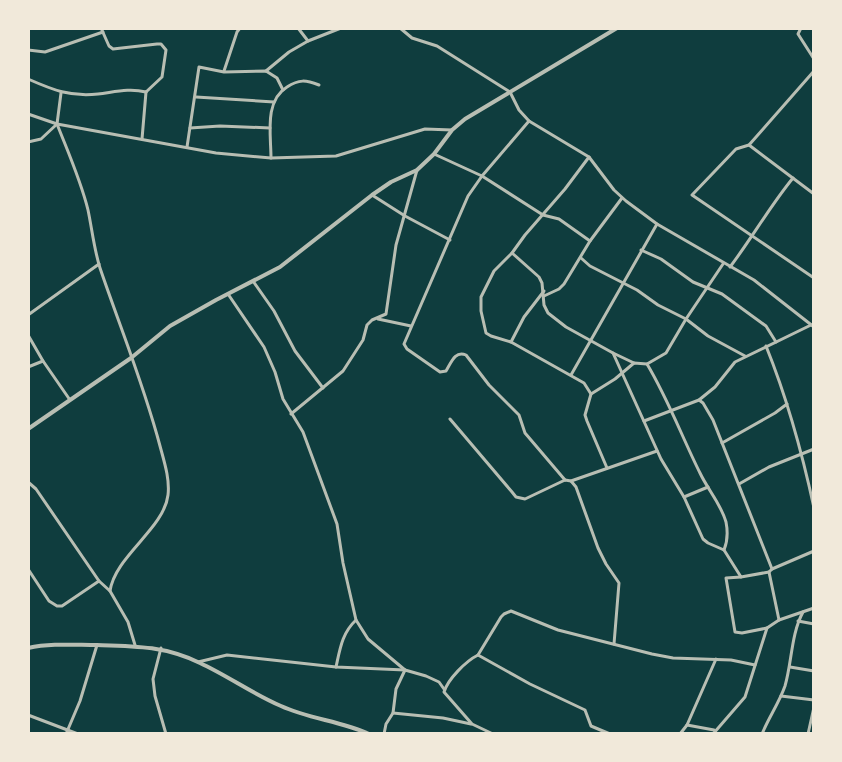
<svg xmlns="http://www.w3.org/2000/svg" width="842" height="762" viewBox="0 0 842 762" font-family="'Public Sans',sans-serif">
<rect width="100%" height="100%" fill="#0f3d3e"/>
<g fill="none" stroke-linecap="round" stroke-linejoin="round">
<g stroke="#b8beb3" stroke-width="3">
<polyline points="101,28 109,46 113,49 157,44 161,44 166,50 162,77 146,92"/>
<polyline points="400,28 412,38 437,46 510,92 519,110 529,121 589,157 614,190 626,201 657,224 754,280 814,327"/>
<polyline points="801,28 798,34 814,59"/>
<polyline points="308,41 341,28"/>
<polyline points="28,50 45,52 103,32"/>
<polyline points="224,71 237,32 240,28"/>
<polyline points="266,71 289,52 308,41 298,28"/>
<polyline points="814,71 749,145 736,149 692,195 814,278"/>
<path d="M28,79C53,90 70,97 98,94C115,92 129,88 146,92"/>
<polyline points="196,97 274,102"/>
<path d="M28,114L57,124C68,152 81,181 88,210C92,229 94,249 100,268C120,327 144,385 160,446C164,461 170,479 168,495C164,529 115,556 110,591L128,622L135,645"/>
<path d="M529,121L482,176L468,196L404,344L407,349L440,372L446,371C451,363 455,350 466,355L489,385L519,415L525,433L565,480"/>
<polyline points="57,124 61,93"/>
<polyline points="190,128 220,126 270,128"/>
<polyline points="142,139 146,92"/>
<polyline points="28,142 41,139 57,124 216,153 271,158 336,156 425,129 452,130"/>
<polyline points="749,145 814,194"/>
<polyline points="187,147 199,67 224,72 266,71 277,78 283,90"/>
<polyline points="434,154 482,176 543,215 559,219 590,241"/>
<polyline points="589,157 565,189 525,235 512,253 494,271 481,297 481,311 486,333 491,336 511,342 584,383 591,394 585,415 587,421 607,468"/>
<path d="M271,158C271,135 264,101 287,87C299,79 306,80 319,85"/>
<polyline points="372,195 405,216 450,240"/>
<polyline points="641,250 661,259 693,282 722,294 766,326 776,342"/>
<polyline points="512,253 539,277 542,283 544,305 548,313 566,327 613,353 661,459 684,497 703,539 708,543 724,550 741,577 769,572"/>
<polyline points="581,258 590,266 637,290 658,305 686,319 708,336 745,356"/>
<path d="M730,267C752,238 770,206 793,178"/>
<polyline points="253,281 274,311 295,351 323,388"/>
<polyline points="228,294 264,347 275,372 283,399 303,432 337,524 343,563 356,620 368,639 405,670"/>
<polyline points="544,296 559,289 564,284 590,241 622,198"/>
<polyline points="28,315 99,264"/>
<polyline points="378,319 411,326"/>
<polyline points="28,335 43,361 70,400"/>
<polyline points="511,342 524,317 544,291"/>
<path d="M766,346C787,398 802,452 814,508"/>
<polyline points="613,353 634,363"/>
<path d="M647,364C668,399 682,437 700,473C708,490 721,504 726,522C728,532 728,540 724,550"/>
<polyline points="28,367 43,361"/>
<polyline points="571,375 657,224"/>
<polyline points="591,394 615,379 634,363 647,364 666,353 686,319 723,264"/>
<polyline points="699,400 703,403 713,420 772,569 769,572 779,620"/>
<polyline points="291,414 343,371 363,340 367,325 372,320 386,314 396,245 417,170"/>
<polyline points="450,419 512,492 516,497 525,499 565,480 571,481 657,451"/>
<polyline points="644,421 699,400 715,387 735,362 811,325"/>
<polyline points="722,443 775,413 787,404"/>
<polyline points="571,481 576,487 598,548 606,564 619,583 614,644"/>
<polyline points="28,482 36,489 99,581 110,591"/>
<polyline points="739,484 769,467 814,449"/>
<polyline points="684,497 708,487"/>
<polyline points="28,569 49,601 57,606 62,606 99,581"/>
<polyline points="772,569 814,551"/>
<polyline points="741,577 726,578 735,632 742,633 767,628"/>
<polyline points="798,621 814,624"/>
<polyline points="161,648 153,679 155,696 166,734"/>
<polyline points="478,655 501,617 504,614 511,611 558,630 652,654 673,658 731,660 755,665"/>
<polyline points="198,662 227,655 336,667 405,670 426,676 439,682 444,689"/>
<path d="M336,667C340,649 342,633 356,620"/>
<polyline points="790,667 814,671"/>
<polyline points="781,696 814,700"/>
<polyline points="393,713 443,718 471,724"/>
<polyline points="28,715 78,734"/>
<polyline points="687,725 714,730"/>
<polyline points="66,734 80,701 97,645"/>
<polyline points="384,734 386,724 393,713 396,689 405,670"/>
<path d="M493,734L472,724L444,692C448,679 466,661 478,655L530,684L585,710L591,726L610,734"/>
<polyline points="680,734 687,725 716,659"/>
<polyline points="713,734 745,697 767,628 779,620 814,608"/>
<path d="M762,734C769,717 779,703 785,686C792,662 791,634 803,612"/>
<polyline points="808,734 814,707"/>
</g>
<g stroke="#b8beb3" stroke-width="4">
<polyline points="28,429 131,358 170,326 216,300 280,267 372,195 391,182 417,170 434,154 452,130 465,119 617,28"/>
<path d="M28,648C51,643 74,645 97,645C135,646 165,646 200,663C228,676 253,694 281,706C309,719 341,721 369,734"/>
</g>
</g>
<rect width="842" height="762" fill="none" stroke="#f1e9da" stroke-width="60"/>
</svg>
